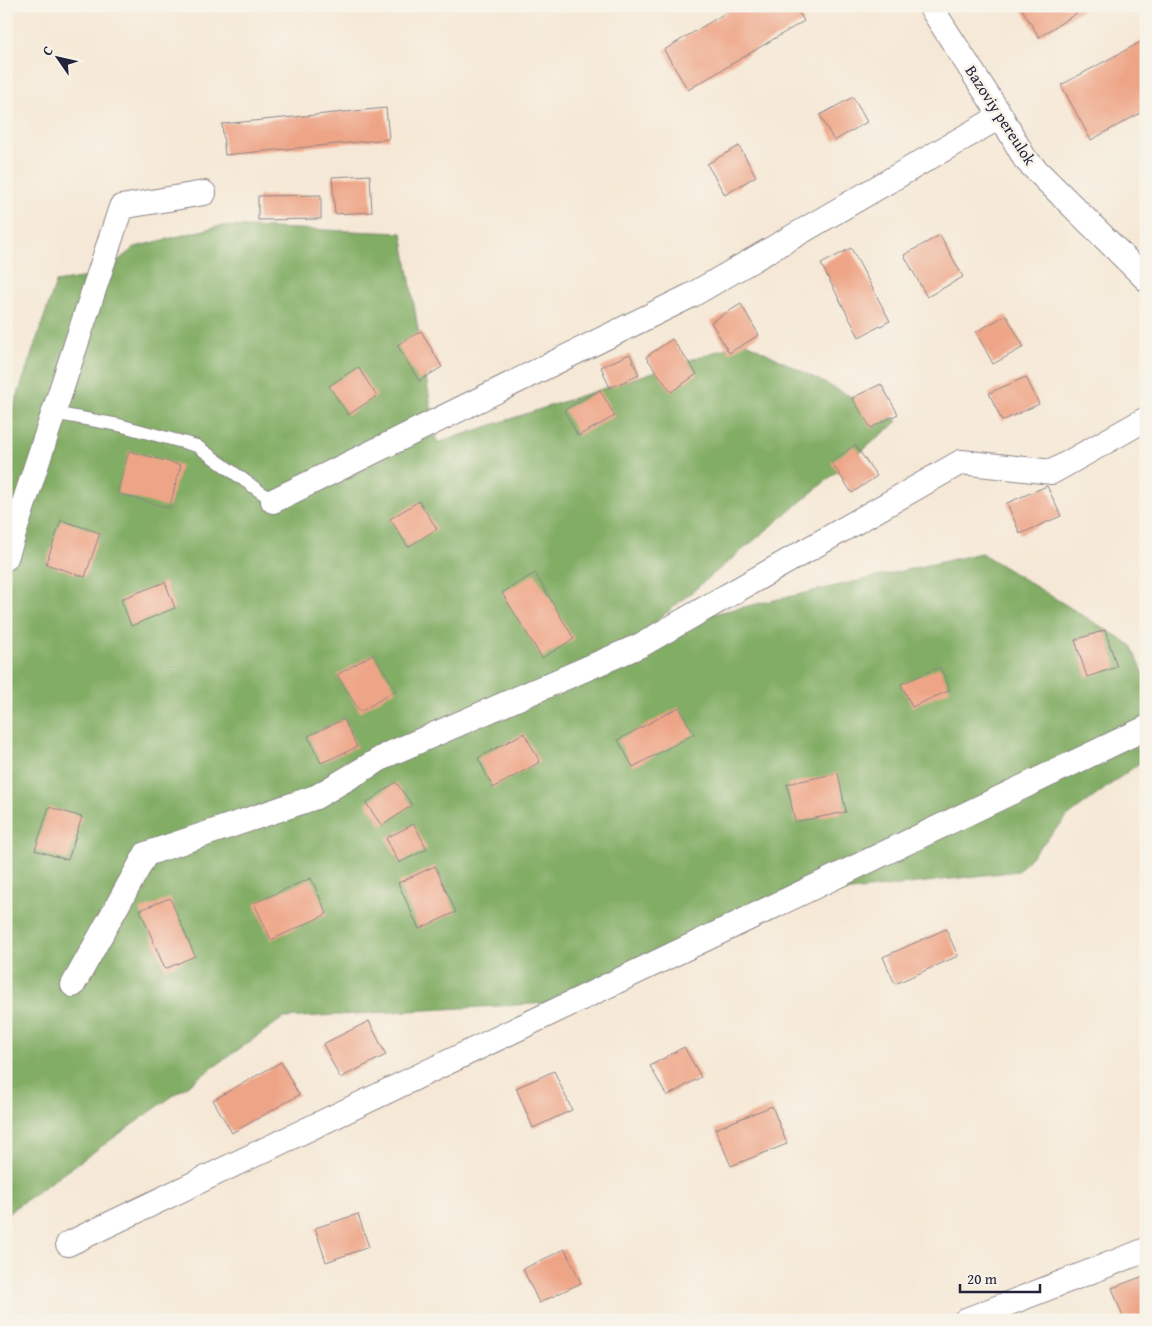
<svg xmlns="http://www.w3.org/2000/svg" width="1152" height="1326" viewBox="0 0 1152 1326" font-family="'Gentium Book Plus',serif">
<rect width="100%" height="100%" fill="#f7f3e8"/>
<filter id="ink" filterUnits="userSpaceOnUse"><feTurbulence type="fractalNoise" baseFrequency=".02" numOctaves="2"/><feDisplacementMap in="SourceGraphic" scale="10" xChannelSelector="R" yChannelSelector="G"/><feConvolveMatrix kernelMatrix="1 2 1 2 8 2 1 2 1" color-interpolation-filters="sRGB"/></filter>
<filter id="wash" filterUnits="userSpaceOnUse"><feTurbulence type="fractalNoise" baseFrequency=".0096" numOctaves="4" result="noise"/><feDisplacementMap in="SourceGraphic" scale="20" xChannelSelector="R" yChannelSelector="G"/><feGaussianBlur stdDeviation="1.12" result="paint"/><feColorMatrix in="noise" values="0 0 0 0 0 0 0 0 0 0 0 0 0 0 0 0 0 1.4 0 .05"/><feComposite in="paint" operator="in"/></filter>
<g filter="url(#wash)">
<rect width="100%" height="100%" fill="#f6e8d6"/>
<polygon fill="#82ad65" stroke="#526850" points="220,226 402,233 437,443 745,342 898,421 647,629 981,553 1131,645 1146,679 1146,758 1067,817 1018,871 834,893 551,1003 283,1018 6,1214 6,430 56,282 100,275 135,247"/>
<g id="blocks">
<g fill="#eea587">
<polygon points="737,6 795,6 804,21 688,90 664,50"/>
<polygon points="1020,6 1088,6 1039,37"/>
<polygon points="1146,39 1146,110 1091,140 1061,85"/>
<polygon points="853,97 867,122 834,141 820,115"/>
<polygon points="386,108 389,139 225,155 222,124"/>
<polygon points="739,146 756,176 725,195 707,164"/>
<polygon points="370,175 372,212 335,214 332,177"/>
<polygon points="321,195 321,219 258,220 258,196"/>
<polygon points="940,235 963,277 927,297 904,255"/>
<polygon points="851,248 890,321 859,337 821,264"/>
<polygon points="741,304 759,335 729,353 711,322"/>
<polygon points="1006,315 1024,347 993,364 976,332"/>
<polygon points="421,331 442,367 419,381 397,345"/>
<polygon points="672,339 697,374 671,392 646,357"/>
<polygon points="630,354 639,375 610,388 601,367"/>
<polygon points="358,367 377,396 348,415 329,386"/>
<polygon points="1026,377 1039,404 1002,421 989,393"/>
<polygon points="881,384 898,414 871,428 852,398"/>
<polygon points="600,390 615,416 578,436 564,410"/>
<polygon points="855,445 877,476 852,493 831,462"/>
<polygon points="129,451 181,465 169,508 117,493"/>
<polygon points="1047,486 1061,516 1020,534 1007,503"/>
<polygon points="419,501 437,529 408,547 390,519"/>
<polygon points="61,520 100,533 85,577 46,564"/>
<polygon points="535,573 574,639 542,658 502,593"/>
<polygon points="165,582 175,608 131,626 121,599"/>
<polygon points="1105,630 1117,667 1087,677 1075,640"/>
<polygon points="373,654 396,690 360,712 337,675"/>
<polygon points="940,667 950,690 912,707 901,684"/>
<polygon points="679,707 694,734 633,767 618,740"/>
<polygon points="344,719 357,747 321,763 308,736"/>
<polygon points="524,733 540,762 493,788 478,758"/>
<polygon points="1146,745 1146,764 1137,750"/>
<polygon points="838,773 846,812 795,822 787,784"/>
<polygon points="396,782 412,805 382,826 366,803"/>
<polygon points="49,807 82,817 68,860 35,850"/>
<polygon points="414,824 427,849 399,863 386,838"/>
<polygon points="435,866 456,912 419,929 398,883"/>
<polygon points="311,878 327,914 271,940 254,903"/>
<polygon points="170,898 195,956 165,969 140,910"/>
<polygon points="946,929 958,956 895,984 883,957"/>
<polygon points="369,1021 386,1055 340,1078 323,1044"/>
<polygon points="684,1047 701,1077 667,1096 650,1066"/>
<polygon points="281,1062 299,1095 232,1133 213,1100"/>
<polygon points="554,1071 572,1110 533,1128 516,1088"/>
<polygon points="772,1106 787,1144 731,1166 715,1129"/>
<polygon points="358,1214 369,1247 326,1262 315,1228"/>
<polygon points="565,1249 581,1283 539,1303 523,1269"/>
<polygon points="1146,1275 1146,1317 1138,1320 1124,1320 1112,1288"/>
<polygon points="603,1314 605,1320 586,1320 586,1319"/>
</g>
</g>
</g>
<g filter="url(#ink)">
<use href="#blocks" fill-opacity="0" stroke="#8c8588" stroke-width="1"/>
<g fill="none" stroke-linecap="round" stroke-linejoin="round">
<defs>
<polyline id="service" points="53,413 119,425 197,446 273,501"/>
<g id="minor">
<polyline points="930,6 1001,116 1025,159 1146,279"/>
<polyline points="273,501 692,295 1001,116"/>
<polyline points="6,558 121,207 204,193"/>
<polyline points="73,985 146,854 316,797 387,755 641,645 961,462 1052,472 1146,419"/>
<polyline points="68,1244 1146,728"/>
<polyline points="966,1320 1146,1250"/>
</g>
</defs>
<use href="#service" stroke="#8c8588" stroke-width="14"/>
<use href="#minor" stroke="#8c8588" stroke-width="26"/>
<use href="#service" stroke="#fff" stroke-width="12"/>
<use href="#minor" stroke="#fff" stroke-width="24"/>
</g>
</g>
<g text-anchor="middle" stroke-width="5" stroke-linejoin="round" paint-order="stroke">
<g font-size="16" fill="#22223b" stroke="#f7f3e8">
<text transform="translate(1001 115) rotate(57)" y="6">Bazoviy pereulok</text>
</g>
</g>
<rect width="1152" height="1326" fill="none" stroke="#f7f3e8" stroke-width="25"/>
<g transform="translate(58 58) rotate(304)" stroke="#f7f3e8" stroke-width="4" paint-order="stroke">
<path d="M0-4L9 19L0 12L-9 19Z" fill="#22223b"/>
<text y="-8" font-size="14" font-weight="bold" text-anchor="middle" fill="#22223b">С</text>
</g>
<path d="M960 1284v8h80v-8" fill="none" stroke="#22223b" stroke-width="2.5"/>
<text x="967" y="1284" font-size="15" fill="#22223b" stroke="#f7f3e8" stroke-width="4" paint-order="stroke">20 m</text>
</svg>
